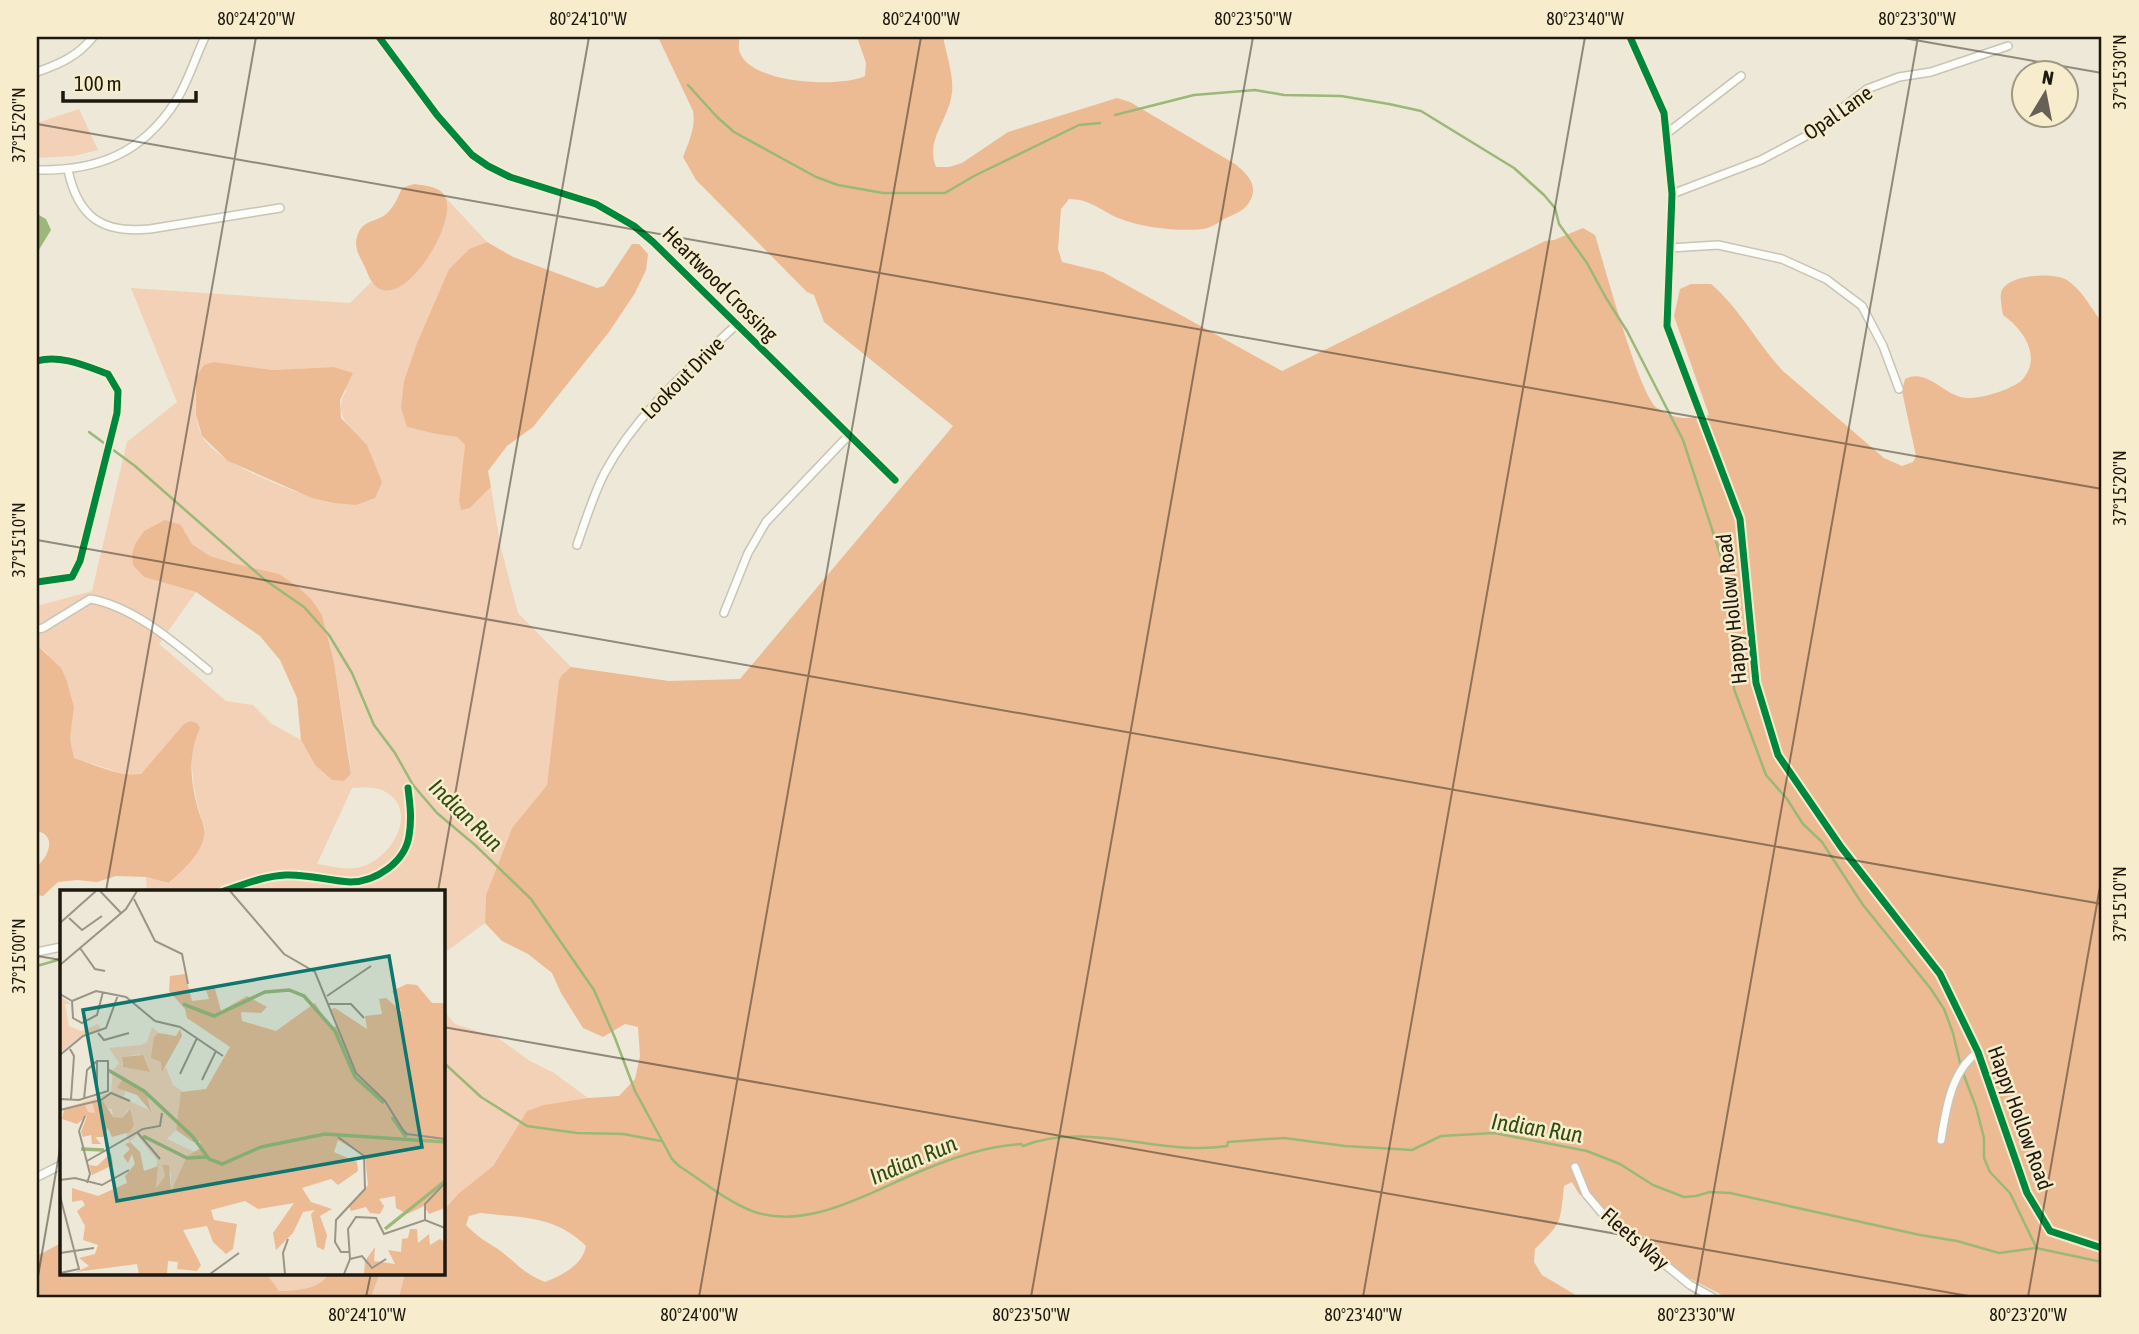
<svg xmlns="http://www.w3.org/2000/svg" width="2139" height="1334" viewBox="0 0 2139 1334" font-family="'Asap Condensed',sans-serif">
<rect width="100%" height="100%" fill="#ede8d7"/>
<g fill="#f2d1b6" fill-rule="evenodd">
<polygon points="79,109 98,150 74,156 37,158 37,123"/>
<path d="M446,198L487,242L469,249L449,269L417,343L404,381L407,427L436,434L457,437L465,445L463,472L470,508L491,487L500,544L518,613L571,667L562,675L559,680L547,785L512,828L486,895L485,923L443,954V891H147L146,877L170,883L205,829C195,802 191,775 192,746L135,776L121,773L74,758L70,739L74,707L67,681L46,652L37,645V606L92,591L127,442L177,402L131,288L350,303L371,282L383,290L447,212ZM214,362L273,370L333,367L346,391C331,415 351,428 367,445L334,503C302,496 218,465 202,436C193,418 196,396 196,377ZM181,525L192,544L210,556L236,564L322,615L334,662L350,762L351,774L344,781L332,780L315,765L301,740L272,724L253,705L226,701L159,644L196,592L144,577L132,554L135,544L144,531ZM352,788C361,788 375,786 384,791C421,810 391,860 360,867C346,871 331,866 317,864Z"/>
<polygon points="443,1010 455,1024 498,1038 530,1061 554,1073 588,1098 543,1105 527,1111 493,1166 458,1194 443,1211"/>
<path d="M266,1273H329C319,1290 297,1290 279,1291Z"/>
<polygon points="380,1273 405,1273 399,1297 371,1297"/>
</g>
<g fill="#ecbb94" fill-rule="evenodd">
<path d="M658,37H740C739,42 738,48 740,53C752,84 839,88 865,76L866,63L857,37H943C946,52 954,77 952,92C949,121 925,139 936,167H949L962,163L1008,132L1117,98L1130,102L1235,164C1246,173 1258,184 1251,199C1246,210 1237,213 1226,218C1219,222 1210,229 1202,229C1178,232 1140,227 1118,218C1100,210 1090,199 1069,199L1061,209L1058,249L1062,262L1103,272L1282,371L1545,241L1554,240L1583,228L1595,235C1604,264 1639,395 1657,408C1676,421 1689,419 1709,415L1674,316L1680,289L1691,284H1711C1740,309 1757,343 1783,371L1884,458L1902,466L1913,462L1916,456L1902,391L1905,379C1929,367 1946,400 1970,398C1983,398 2013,389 2022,380C2043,357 2023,329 2003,315C2002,309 2000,299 2001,293C2005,274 2054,272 2067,280C2082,290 2092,309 2102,323V1297H1726L1685,1276L1579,1194L1572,1182L1564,1186C1560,1224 1562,1222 1535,1249L1534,1262L1542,1275L1579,1297H399L405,1273H443V1211L458,1194L493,1166L527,1111L543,1105L588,1098L619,1096L635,1079L640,1056L638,1027L625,1024L603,1037L583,1028L561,993L552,973L528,954L502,941L485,923L486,895L512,828L547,785L559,680L562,675L571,667L669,681L740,679L953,426L824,322L814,295L807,292L696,180L683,157C689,142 696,126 693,111ZM480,1213C521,1218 555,1215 586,1246C582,1266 562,1275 545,1282C521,1273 513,1258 493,1246C482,1239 476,1235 466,1225L469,1216Z"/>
<path d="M414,184C426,186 442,186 446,199C457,230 389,332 367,272C363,261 353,250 357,237C362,220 373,223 385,215C394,208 398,197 402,188Z"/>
<polygon points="487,242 513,257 597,288 604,286 632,244 639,244 648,254 646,270 635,293 609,332 533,427 507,446 488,471 491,487 470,508 461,510 459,500 465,445 457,437 436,434 407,427 401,408 404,381 417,343 449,269 469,249"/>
<polygon points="214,362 273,370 333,367 353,373 340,400 341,418 367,445 382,482 375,498 356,505 334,503 312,498 228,461 202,436 196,415 196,377 204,365"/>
<polygon points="165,520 181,525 192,544 210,556 236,564 279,574 297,586 311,599 322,615 334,662 351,774 344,781 332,780 315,765 301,740 297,698 280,660 260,636 196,592 144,577 133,565 132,554 135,544 144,531"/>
<path d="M37,645L61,668L67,681L74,707L70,739L74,758C90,763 127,780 142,773L184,724L190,721L197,723L200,728C188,755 190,780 198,809C201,821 207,827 203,840C198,858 182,870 169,883L146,877L116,876L97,882L77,880L58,882L43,896L37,895V866C49,857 57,835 37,831Z"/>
<path d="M61,1243V1273H266L279,1291C298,1290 319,1290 329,1273H380L371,1297H37V1256Z"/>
</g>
<polygon fill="#9bb878" points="37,214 46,219 51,230 37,253"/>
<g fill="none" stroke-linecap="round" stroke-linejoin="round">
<g stroke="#9bb878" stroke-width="2.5">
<polyline points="688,85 717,117 734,132 816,177 838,185 883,193 945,193 974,176 1079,125 1100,123"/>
<polyline points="1115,115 1194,95 1255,90 1284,95 1341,96 1389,104 1421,111 1514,168 1544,195 1555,208 1559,224 1587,263 1606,298 1627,331 1683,440 1723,563 1732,627 1734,689 1766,775 1787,799 1803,824 1822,842 1863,905 1931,989 1944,1009 1953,1033 1961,1067"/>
<path d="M89,432L135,466L265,580L304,607L329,635L352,673L374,725L395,753L413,785L437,813L475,845L531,899L594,990L615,1038L635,1091L672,1159L679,1166C703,1181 726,1201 752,1211C805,1231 867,1194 914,1174C948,1159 985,1146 1021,1144L1023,1146C1089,1120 1160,1157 1227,1146L1228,1142L1284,1138L1345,1146L1412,1150L1441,1136L1494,1133L1587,1151L1620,1164L1653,1185L1684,1197L1696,1196L1710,1192L1730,1193L1920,1235L1957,1241L1999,1253L2036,1248L2102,1262"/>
<polyline points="37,966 61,959"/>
<polyline points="443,1062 481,1097 527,1126 577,1133 623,1134 661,1141"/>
<polyline points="1963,1073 1976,1107 1984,1138 1984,1158 1990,1172 2010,1193 2036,1247"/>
</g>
<defs>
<g id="minor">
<polyline points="379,37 437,115 472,155 488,166 510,177 596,204 634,226 653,242 895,480"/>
<polyline points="1630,37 1664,113 1672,194 1667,326 1740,519 1756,683 1778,755 1841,847 1940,974 1978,1052 2027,1193 2050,1231 2102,1248"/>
<path d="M37,72C60,64 78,56 93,37"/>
<polyline points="1666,134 1741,76"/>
<path d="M37,170C97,171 142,154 176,101C188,82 195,58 205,37"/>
<path d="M68,170C78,217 102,234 150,229L280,208"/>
<polyline points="1672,194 1761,160 1806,136 1867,89 1899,77 1931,72 2008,46"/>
<polyline points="1670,248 1718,245 1782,259 1826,279 1862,306 1883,346 1899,389"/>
<path d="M37,361C59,354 86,366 108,374L118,391L117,413L80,561L72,577L37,582"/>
<path d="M577,545C585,522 593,496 604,474C636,414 687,371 736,325"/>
<polyline points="724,613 748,553 766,522 849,435"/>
<path d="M37,629L43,628L90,599C133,606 175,643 208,670"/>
<path d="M224,891C245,884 264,876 286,875C308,874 329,881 350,882C376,882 405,862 409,836C412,819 410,804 408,788"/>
<polyline points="37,952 61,947"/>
<path d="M1941,1140C1946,1109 1951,1071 1978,1052"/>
<polyline points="1575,1167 1586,1194 1602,1213 1690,1285 1712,1297"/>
<polyline points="37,1177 61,1165"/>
</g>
</defs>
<use href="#minor" stroke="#c8c4b6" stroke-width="10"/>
<use href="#minor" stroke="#fcfcf9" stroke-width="7"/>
<defs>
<g id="cycleway">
<polyline points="379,37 437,115 472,155 488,166 510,177 596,204 634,226 653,242 895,480"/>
<polyline points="1630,37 1664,113 1672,194 1667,326 1740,519 1756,683 1778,755 1841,847 1940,974 1978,1052 2027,1193 2050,1231 2102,1248"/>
<path d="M37,361C59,354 86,366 108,374L118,391L117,413L80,561L72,577L37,582"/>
<path d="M224,891C245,884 264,876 286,875C308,874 329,881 350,882C376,882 405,862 409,836C412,819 410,804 408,788"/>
</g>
</defs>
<use href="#cycleway" stroke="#f7edcd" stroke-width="11"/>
<use href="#cycleway" stroke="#00873e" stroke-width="7"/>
</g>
<path fill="none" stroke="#1d190e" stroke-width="2" stroke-opacity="0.45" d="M1898,37L2102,73M37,124L2102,489M37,540L2102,904M106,891L256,37M438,891L589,37M37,956L61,960M443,1027L1974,1297M37,1282L61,1143M366,1297L371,1273M699,1297L921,37M1031,1297L1253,37M1363,1297L1585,37M1695,1297L1918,37M2028,1297L2102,875"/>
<g text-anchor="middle" stroke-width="5" stroke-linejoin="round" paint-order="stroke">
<g font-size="21" fill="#1d190e" stroke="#f7edcd">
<text transform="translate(1838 113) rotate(-35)" y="7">Opal Lane</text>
<text transform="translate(720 284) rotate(45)" y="7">Heartwood Crossing</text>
<text transform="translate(683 378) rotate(-45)" y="7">Lookout Drive</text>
<text transform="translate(1732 609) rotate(-96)" y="7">Happy Hollow Road</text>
<text transform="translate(2020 1118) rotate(70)" y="7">Happy Hollow Road</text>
<text transform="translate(1635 1239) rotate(41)" y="7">Fleets Way</text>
</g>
<g font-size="23" font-style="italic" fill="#2f4b0e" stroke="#f7edcd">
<text transform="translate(466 815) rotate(44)" y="8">Indian Run</text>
<text transform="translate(1537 1128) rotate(9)" y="8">Indian Run</text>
<text transform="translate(913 1160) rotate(-23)" y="8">Indian Run</text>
</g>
</g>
<g transform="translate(60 890)">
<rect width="385" height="385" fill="#ede8d7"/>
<path d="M0,106L11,114H5L9,136L21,141L38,134L41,139L22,145L0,163ZM92,137L99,143L102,180L106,177L113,195L122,201L116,240L107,249L135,262L127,266L111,301V282L102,277L105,286L96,298L97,270L77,245L69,252L66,242L74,234L68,219L62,228L53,227L52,219L32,215L36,223L0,220L51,202L53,180L59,173L49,158L81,155L87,152ZM80,164L90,182L62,175L63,167ZM63,191L83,198L93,222L63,208L66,200Z" fill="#f2d1b6" fill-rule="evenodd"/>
<path d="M125,84L132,111L149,109L146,100L154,95L161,121L187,106L207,117L201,123L181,122L182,131L216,141L255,113L270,137L278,136L271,119L275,118L307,139L305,126L322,124L319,109L326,108L342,122L332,101L347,94L357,95L372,113H385V318L369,324L364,316L347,324L336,318L335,306L319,309L324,316L320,324L310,323L306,317L291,321L289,316L308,295L305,266L278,250L274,262L297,272L298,281L278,295L271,289L242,298L251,312L272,319L260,326L267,345L264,360L257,357L251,324L255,320L243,322L233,343L216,360L213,343L234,313L198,319L185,311L151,320L154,330L177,334L173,359L166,364L153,352L147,336L123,340L141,375L137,381L117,379L118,372L108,371L107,384H79L77,374L16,382L29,376L19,368L35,364L38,355L23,350L25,336L17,321L25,315L22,310L12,312V298L38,306L67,293L65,286L75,274L72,264L68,273L63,266L70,259L65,254L70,252L80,262L84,281L98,276L96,298L105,286L102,275H109L111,301L127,266L141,258L140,251L133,252L116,240L121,202L146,199L170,157L127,128L125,119L109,101L110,86ZM120,139L122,146L102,182L101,172L91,168L94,147L99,143L116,146ZM83,165L90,182L63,177L62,167ZM62,190L85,200L92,223L77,205L57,198ZM43,211L53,227L62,228L70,219L74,235L70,242L52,247L48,238L43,247H35L41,254H32L31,245L23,247L21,242L27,226L17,234L2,229L4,220L25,215L28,222L35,223L32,213ZM51,263L53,275L32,285L29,275L37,276ZM350,339H357L358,353L369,344L370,355L380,349L385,352V384H304L305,371L315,357L314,371L335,374L328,360L341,362L342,349L348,348Z" fill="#ecbb94"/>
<path fill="none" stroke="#9bb878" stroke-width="3.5" d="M123,114L154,126L205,102L229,100L244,106L275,141L295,187L324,213M48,180L84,201L133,247L149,269L162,274L201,257L265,244L385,252M332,227L346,247M83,246L127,268L146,267M21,259L44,260M325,339L385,291"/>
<path fill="none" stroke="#9a9587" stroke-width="2" d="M40,1L61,23M170,1L224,64L255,82L296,183L325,211L343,240L347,244L385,249M74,9L95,51L122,64L128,94M9,28L22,40L42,26M0,33L36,1M20,58L35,79L45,81M0,75L66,19L77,1M0,104L12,111L13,128L22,133L37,125L43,102M267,106L311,76M12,111L36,101L66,107L95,131L120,137L163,166M268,114H291L304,128M38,143L44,150L69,143M10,159L14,166L11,209M0,165L23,146L46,138L58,105M120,184L137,148M142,190L156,161M0,209L19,210L48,201V171H37V202M24,209L27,180L37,171M0,220L41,210L51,203L70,211M25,226L19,241L30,284L27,293M77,242L100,269M278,247L304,266L305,299L276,330L275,352L281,362H290M27,271L83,239L100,236L102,223M0,290L15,288L42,295L69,280M0,306L19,379L0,383M365,330V314L385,293M0,363L34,358M290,369L302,366L312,378L326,369M150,384L179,363M225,384L223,363L228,349M284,384L290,369L288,339L296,327L316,328L324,344L365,330L385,338"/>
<path fill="#0f766e" fill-opacity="0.15" stroke="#0f766e" stroke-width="3.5" d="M329,66L362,257L57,311L23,120Z"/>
<rect width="385" height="385" fill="none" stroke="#1d190e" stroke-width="3.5"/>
</g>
<rect width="2139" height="1334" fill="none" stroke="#f7edcd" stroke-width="77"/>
<g transform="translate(2045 94) rotate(10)"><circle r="33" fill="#f7edcd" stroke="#a09881" stroke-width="2"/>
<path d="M0-5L12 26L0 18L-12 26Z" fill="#666154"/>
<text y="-10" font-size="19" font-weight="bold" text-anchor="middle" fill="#1d190e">N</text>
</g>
<path d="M63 91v10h133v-10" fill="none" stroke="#1d190e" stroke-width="3.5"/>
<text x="74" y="91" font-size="21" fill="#1d190e" stroke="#f7edcd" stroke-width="5" paint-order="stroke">100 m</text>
<rect x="38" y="38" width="2062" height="1258" fill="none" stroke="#1d190e" stroke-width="2.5"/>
<g font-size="18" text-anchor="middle" fill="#1d190e">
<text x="256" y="25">80°24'20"W</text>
<text x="588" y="25">80°24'10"W</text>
<text x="921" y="25">80°24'00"W</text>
<text x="1253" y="25">80°23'50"W</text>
<text x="1585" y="25">80°23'40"W</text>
<text x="1917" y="25">80°23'30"W</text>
<text transform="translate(2120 72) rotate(-90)" y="6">37°15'30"N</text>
<text transform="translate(19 125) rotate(-90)" y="6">37°15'20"N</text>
<text transform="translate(2120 488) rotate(-90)" y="6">37°15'20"N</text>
<text transform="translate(19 540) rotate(-90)" y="6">37°15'10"N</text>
<text transform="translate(2120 904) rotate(-90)" y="6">37°15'10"N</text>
<text transform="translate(19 956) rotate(-90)" y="6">37°15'00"N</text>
<text x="367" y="1321">80°24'10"W</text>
<text x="699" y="1321">80°24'00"W</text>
<text x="1031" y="1321">80°23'50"W</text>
<text x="1363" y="1321">80°23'40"W</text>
<text x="1696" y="1321">80°23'30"W</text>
<text x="2028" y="1321">80°23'20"W</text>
</g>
</svg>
